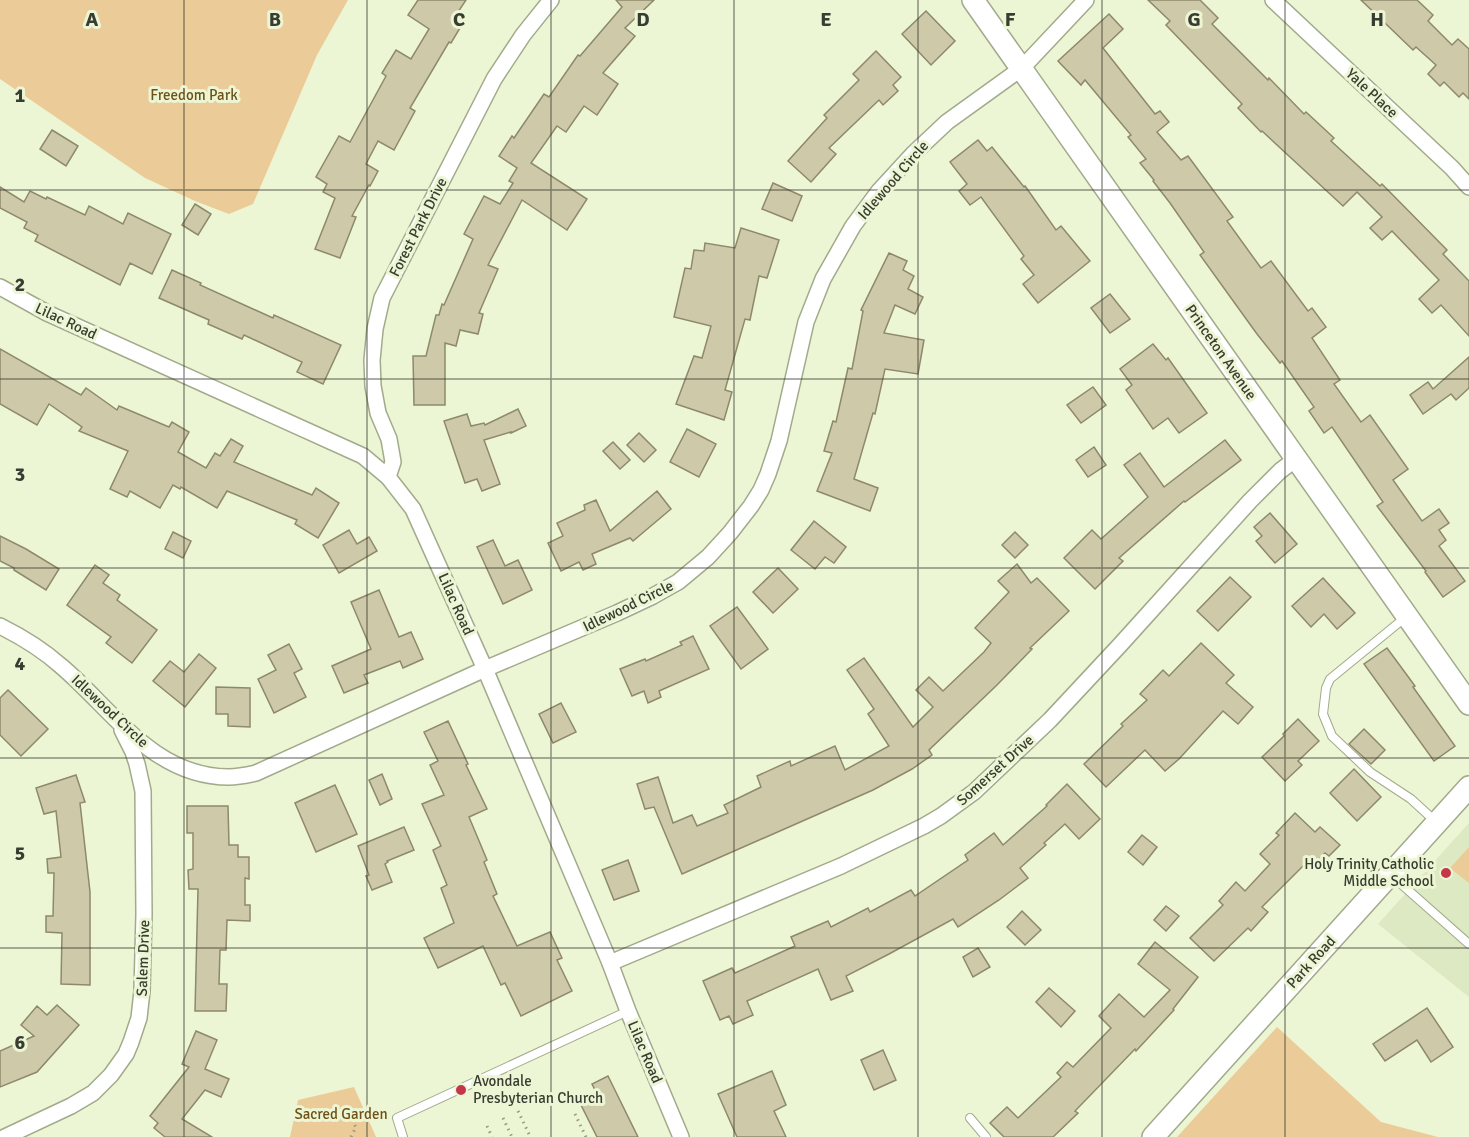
<svg xmlns="http://www.w3.org/2000/svg" width="1469" height="1137" viewBox="0 0 1469 1137" font-family="Signika,sans-serif">
<rect width="100%" height="100%" fill="#ecf6d5"/>
<polygon fill="#dde9c2" points="1469,823 1469,997 1378,924"/>
<g fill="#ebcc98">
<polygon points="0,0 348,0 317,55 253,204 229,214 195,201 145,178 0,79"/>
<polygon points="1469,847 1469,883 1450,868"/>
<polygon points="1277,1027 1381,1122 1438,1137 1177,1137"/>
<polygon points="354,1087 376,1137 290,1137 298,1100"/>
</g>
<g fill="#cecaa9" stroke="#8d896a" stroke-width="1.5">
<polygon points="418,0 466,0 458,12 466,18 451,43 449,42 410,108 415,111 394,150 378,141 366,164 378,171 370,186 369,185 352,216 356,217 340,258 315,249 335,198 323,192 327,184 316,177 339,136 350,142 386,76 382,73 396,50 411,59 429,29 408,15"/>
<polygon points="616,0 654,0 625,28 635,36 603,73 618,84 597,115 584,106 566,132 557,126 531,163 587,199 567,230 522,200 488,265 498,269 479,313 483,314 478,334 460,330 456,346 445,343 445,405 414,405 413,356 426,356 436,315 439,315 442,304 444,305 473,239 464,234 484,196 500,204 513,183 509,181 517,168 499,156 512,136 514,138 544,94 549,97 578,55 580,56 622,7"/>
<polygon points="1148,0 1200,0 1218,18 1212,24 1268,80 1269,78 1304,114 1306,112 1334,138 1331,141 1380,186 1382,184 1447,250 1443,254 1469,281 1469,336 1441,305 1432,313 1419,299 1439,280 1392,231 1382,240 1370,228 1382,217 1357,192 1343,206 1262,131 1261,132 1238,108 1242,104 1166,25 1170,21"/>
<polygon points="1361,0 1417,0 1433,15 1428,21 1452,45 1458,39 1469,49 1469,99 1463,93 1459,97 1444,82 1440,86 1428,74 1436,65 1416,47 1413,50"/>
<polygon points="926,11 955,41 931,65 902,34"/>
<polygon points="1109,14 1123,29 1103,48 1155,114 1160,111 1169,122 1157,132 1181,160 1188,156 1233,217 1227,221 1261,268 1271,261 1308,311 1312,308 1326,327 1312,338 1340,380 1334,384 1361,422 1370,415 1408,469 1393,480 1422,521 1439,509 1449,523 1439,530 1446,540 1439,546 1465,581 1443,597 1425,572 1426,571 1377,506 1383,502 1332,427 1324,433 1309,411 1314,407 1282,361 1280,363 1257,334 1200,255 1204,252 1170,203 1153,181 1154,180 1140,163 1146,159 1128,137 1131,135 1085,80 1081,85 1058,61"/>
<polygon points="876,51 901,77 893,85 898,91 883,105 879,100 829,148 836,154 811,182 788,161 827,118 824,115 859,80 853,74"/>
<polygon points="52,130 78,146 66,166 40,149"/>
<polygon points="978,140 987,151 992,147 1024,187 1025,186 1056,230 1061,226 1090,261 1038,303 1023,284 1034,275 1021,259 1024,256 981,197 970,205 959,191 967,184 950,162"/>
<polygon points="773,183 802,196 792,221 762,209"/>
<polygon points="0,187 24,202 30,191 46,199 47,197 85,215 89,206 123,224 128,213 171,234 152,274 130,263 120,285 35,241 38,235 24,228 27,222 0,208"/>
<polygon points="195,204 211,214 198,235 182,225"/>
<polygon points="741,228 779,240 767,278 759,276 750,320 745,319 725,390 732,392 724,420 676,404 694,356 702,358 711,326 674,317 685,268 691,269 694,250 704,251 705,243 735,248"/>
<polygon points="889,253 907,261 903,270 914,276 908,289 923,297 915,314 895,305 884,333 924,340 918,374 885,369 875,414 873,413 854,479 878,488 870,511 817,491 832,453 824,451 833,421 836,422 848,368 852,369 863,311 861,310"/>
<polygon points="172,270 201,283 200,285 273,318 274,315 341,345 323,384 297,372 302,362 244,335 242,339 208,324 209,320 159,298"/>
<polygon points="1110,294 1130,319 1110,333 1091,308"/>
<polygon points="1153,344 1166,360 1168,358 1207,413 1179,433 1168,418 1153,429 1126,390 1132,385 1120,369"/>
<polygon points="0,349 81,395 86,388 117,410 119,406 169,427 172,422 189,432 178,452 206,468 215,453 220,456 231,439 243,446 234,462 312,495 316,488 339,503 318,538 295,524 297,520 227,491 217,508 181,487 180,489 173,485 160,508 130,491 127,497 110,489 128,451 79,431 82,427 49,404 37,425 0,404"/>
<polygon points="1469,357 1469,388 1456,400 1451,394 1423,414 1410,395 1428,382 1433,389"/>
<polygon points="1093,387 1106,405 1081,423 1067,405"/>
<polygon points="518,409 526,426 511,433 511,432 484,440 500,484 482,491 477,479 465,483 444,421 467,414 471,426 484,423 485,425"/>
<polygon points="687,429 716,444 699,477 670,462"/>
<polygon points="639,433 656,450 644,462 627,445"/>
<polygon points="1225,440 1241,460 1185,502 1184,501 1119,558 1123,561 1095,589 1064,558 1092,530 1101,539 1148,497 1124,465 1140,453 1164,487"/>
<polygon points="613,442 630,460 620,469 603,451"/>
<polygon points="1094,447 1106,465 1088,477 1076,460"/>
<polygon points="657,491 671,509 633,541 630,538 592,554 596,564 583,570 579,562 561,571 548,543 563,536 557,523 585,510 584,505 596,500 610,531"/>
<polygon points="1270,513 1297,544 1275,563 1256,541 1262,536 1254,527"/>
<polygon points="814,521 846,547 834,563 825,557 815,569 791,550"/>
<polygon points="349,530 357,544 369,537 377,551 339,573 323,545"/>
<polygon points="173,532 191,541 183,558 165,549"/>
<polygon points="1015,532 1028,545 1015,558 1002,545"/>
<polygon points="0,536 26,549 59,569 46,590 14,570 14,568 0,561"/>
<polygon points="493,540 505,566 518,560 532,590 503,604 477,547"/>
<polygon points="1017,564 1031,583 1037,578 1069,611 1030,648 1032,649 997,685 929,750 932,755 912,769 873,790 682,874 654,807 645,809 637,784 658,777 673,823 692,815 697,826 728,813 724,805 761,787 757,776 790,761 791,766 835,746 845,770 889,746 868,714 874,709 847,670 864,658 913,727 933,707 916,690 929,677 943,691 984,652 991,643 975,628 1009,592 998,581"/>
<polygon points="95,565 109,575 103,583 120,595 117,600 157,630 132,663 106,643 111,637 67,605"/>
<polygon points="778,568 798,589 773,613 753,592"/>
<polygon points="1230,577 1251,597 1218,631 1197,611"/>
<polygon points="1323,578 1355,613 1337,629 1324,614 1311,627 1292,606"/>
<polygon points="379,590 399,637 411,632 423,659 403,668 400,661 364,675 368,683 344,693 332,666 371,649 351,602"/>
<polygon points="737,607 768,649 741,669 710,626"/>
<polygon points="693,636 709,669 659,691 661,697 648,703 644,691 632,696 620,669 645,659 646,661 682,645 680,642"/>
<polygon points="1201,643 1234,675 1226,683 1253,707 1238,724 1223,711 1179,759 1165,771 1145,750 1106,787 1084,764 1123,726 1121,724 1147,700 1140,694 1163,670 1169,676"/>
<polygon points="289,644 302,669 294,673 306,697 274,713 258,679 276,670 268,655"/>
<polygon points="1387,648 1415,686 1413,687 1455,746 1434,761 1364,664"/>
<polygon points="199,654 216,668 185,707 153,681 170,661 184,672"/>
<polygon points="216,687 250,688 250,727 228,726 228,714 216,714"/>
<polygon points="8,690 48,729 21,756 0,735 0,698"/>
<polygon points="561,703 576,732 553,743 539,714"/>
<polygon points="1298,719 1319,741 1298,761 1302,765 1285,781 1262,757 1284,736 1283,734"/>
<polygon points="448,721 468,764 466,765 487,809 469,817 487,860 484,862 497,894 493,896 517,946 550,932 562,958 557,960 572,991 521,1016 505,983 501,985 483,946 438,968 424,938 454,923 441,888 447,885 433,850 441,846 422,804 444,795 430,765 438,761 424,732"/>
<polygon points="1364,729 1385,750 1371,764 1349,744"/>
<polygon points="1354,769 1381,797 1357,821 1330,793"/>
<polygon points="382,774 392,799 380,805 369,780"/>
<polygon points="76,775 85,802 80,803 90,892 90,985 61,984 62,933 46,932 46,916 53,916 54,873 48,873 47,859 61,857 56,811 44,814 36,788"/>
<polygon points="1067,784 1100,819 1079,839 1065,824 1044,843 1046,845 1020,868 1028,878 999,900 958,927 953,919 889,954 846,976 853,991 831,1000 818,969 747,1001 753,1015 733,1024 729,1016 720,1020 703,981 732,968 735,973 795,946 791,937 828,921 831,927 868,908 870,912 911,890 915,896 968,860 965,855 994,833 1003,845 1047,806 1046,805"/>
<polygon points="335,785 357,834 316,852 295,803"/>
<polygon points="187,806 228,806 229,845 238,845 238,857 249,857 249,879 245,878 245,905 250,905 250,921 227,920 226,950 220,950 219,984 227,984 226,1011 195,1011 198,889 189,889 188,870 193,869 193,833 187,833"/>
<polygon points="1295,813 1315,832 1320,827 1340,845 1329,856 1325,853 1312,867 1307,862 1262,907 1268,912 1251,931 1248,928 1214,961 1190,938 1223,905 1219,901 1236,882 1245,891 1270,864 1260,854 1279,835 1276,833"/>
<polygon points="404,827 414,850 387,861 388,862 385,864 392,882 372,890 366,876 369,875 358,846"/>
<polygon points="1142,835 1157,847 1143,865 1128,852"/>
<polygon points="628,860 639,891 614,900 602,870"/>
<polygon points="1166,906 1179,916 1166,931 1154,920"/>
<polygon points="1022,911 1041,930 1025,945 1007,927"/>
<polygon points="1155,942 1198,977 1173,1009 1174,1010 1136,1051 1135,1049 1075,1111 1078,1113 1053,1137 1004,1137 990,1123 1007,1107 1018,1118 1061,1077 1057,1073 1067,1062 1073,1067 1111,1028 1099,1016 1119,994 1144,1017 1170,990 1138,964"/>
<polygon points="978,948 990,967 973,977 963,957"/>
<polygon points="1049,988 1075,1011 1061,1027 1036,1002"/>
<polygon points="57,1005 79,1025 37,1072 0,1087 0,1051 34,1036 21,1025 37,1006 47,1015"/>
<polygon points="1427,1008 1453,1047 1431,1062 1417,1040 1385,1061 1373,1044"/>
<polygon points="196,1031 217,1040 205,1069 229,1079 221,1097 205,1090 182,1119 212,1137 165,1137 154,1128 158,1123 150,1116 189,1067 182,1064"/>
<polygon points="883,1050 896,1080 874,1090 861,1060"/>
<polygon points="772,1071 786,1105 774,1111 786,1137 737,1137 718,1094"/>
<polygon points="608,1076 638,1137 597,1137 579,1101 596,1092 592,1084"/>
</g>
<g fill="none" stroke-linecap="round" stroke-linejoin="round">
<defs>
<g id="lane">
<polyline points="1407,616 1330,679 1326,688 1323,714 1332,736 1370,772 1411,799 1436,822"/>
<polyline points="1391,875 1469,944"/>
<polyline points="970,1118 986,1137"/>
<polyline points="403,1137 397,1118 628,1011"/>
</g>
<g id="street">
<polyline points="1273,0 1452,168 1469,187"/>
<polyline points="0,287 47,313 363,456 388,477 413,509 485,669 610,963 628,1011 681,1137"/>
<polyline points="388,477 393,462 389,439 378,413 373,386 372,360 375,329 382,298 494,79 523,35 551,0"/>
<path d="M0,626C22,637 42,649 61,666C112,709 153,777 229,777C238,777 247,775 256,773L485,669L617,613L653,596L678,582L708,557L730,533L751,506L761,490L768,474L779,441L806,322L823,279L853,226L879,191L913,154L947,122L1022,68L1086,0"/>
<polyline points="610,963 841,866 924,826 941,816 974,792 1050,720 1120,645 1250,501 1280,471 1297,458"/>
<polyline points="5,1137 71,1106 93,1093 111,1075 126,1054 131,1042 139,1018 142,991 144,914 143,791 137,764 133,752 122,730"/>
</g>
<g id="secondary">
<polyline points="973,0 1469,704"/>
<polyline points="1153,1137 1469,787"/>
</g>
</defs>
<use href="#lane" stroke="#a1aa8b" stroke-width="10"/>
<use href="#street" stroke="#a1aa8b" stroke-width="18"/>
<use href="#secondary" stroke="#a1aa8b" stroke-width="24"/>
<g stroke="#949b84" stroke-width="3" stroke-dasharray="1.5 4.5" stroke-linecap="butt">
<polyline points="518,1111 530,1136"/>
<polyline points="575,1114 586,1137"/>
<polyline points="503,1118 512,1137"/>
<polyline points="487,1126 492,1137"/>
<polyline points="351,1137 356,1127 353,1123"/>
</g>
<use href="#lane" stroke="#fff" stroke-width="8"/>
<use href="#street" stroke="#fff" stroke-width="15"/>
<use href="#secondary" stroke="#fff" stroke-width="21"/>
</g>
<path fill="none" stroke="#393c30" stroke-width="1.5" stroke-opacity="0.55" d="M184,0V1137M367,0V1137M551,0V1137M734,0V1137M918,0V1137M1102,0V1137M1285,0V1137M0,190H1469M0,379H1469M0,568H1469M0,758H1469M0,948H1469"/>
<g fill="#c63649" stroke="#ecf6d5" stroke-width="2">
<circle cx="1446" cy="873" r="6"/>
<circle cx="461" cy="1090" r="6"/>
</g>
<g text-anchor="middle" stroke-width="6" stroke-linejoin="round" paint-order="stroke">
<g font-size="15" fill="#393c30" stroke="#ecf6d5">
<text transform="translate(1372 93) rotate(43)" y="5">Yale Place</text>
<text transform="translate(893 180) rotate(-49)" y="5">Idlewood Circle</text>
<text transform="translate(418 227) rotate(-63)" y="5">Forest Park Drive</text>
<text transform="translate(66 321) rotate(25)" y="5">Lilac Road</text>
<text transform="translate(1221 352) rotate(55)" y="5">Princeton Avenue</text>
<text transform="translate(456 604) rotate(66)" y="5">Lilac Road</text>
<text transform="translate(628 606) rotate(-26)" y="5">Idlewood Circle</text>
<text transform="translate(110 711) rotate(43)" y="5">Idlewood Circle</text>
<text transform="translate(995 770) rotate(-42)" y="5">Somerset Drive</text>
<text transform="translate(143 958) rotate(-88)" y="5">Salem Drive</text>
<text transform="translate(1311 962) rotate(-48)" y="5">Park Road</text>
<text transform="translate(645 1052) rotate(67)" y="5">Lilac Road</text>
</g>
<g font-size="15" fill="#6f5118" stroke="#ecf6d5">
<text x="194" y="100">Freedom Park</text>
<text x="341" y="1119">Sacred Garden</text>
</g>
<g font-size="15" fill="#393c30" stroke="#ecf6d5" text-anchor="end">
<text x="1434" y="869">Holy Trinity Catholic<tspan x="1434" dy="17">Middle School</tspan></text>
<text x="473" y="1086" text-anchor="start">Avondale<tspan x="473" dy="17">Presbyterian Church</tspan></text>
</g>
</g>
<g font-size="20" text-anchor="middle" font-weight="bold" fill="#393c30" stroke="#ecf6d5" stroke-width="6" stroke-linejoin="round" paint-order="stroke">
<text x="92" y="26">A</text>
<text x="275" y="26">B</text>
<text x="459" y="26">C</text>
<text x="643" y="26">D</text>
<text x="826" y="26">E</text>
<text x="1010" y="26">F</text>
<text x="1194" y="26">G</text>
<text x="1377" y="26">H</text>
<text x="20" y="102">1</text>
<text x="20" y="291">2</text>
<text x="20" y="481">3</text>
<text x="20" y="670">4</text>
<text x="20" y="860">5</text>
<text x="20" y="1049">6</text>
</g>
</svg>
